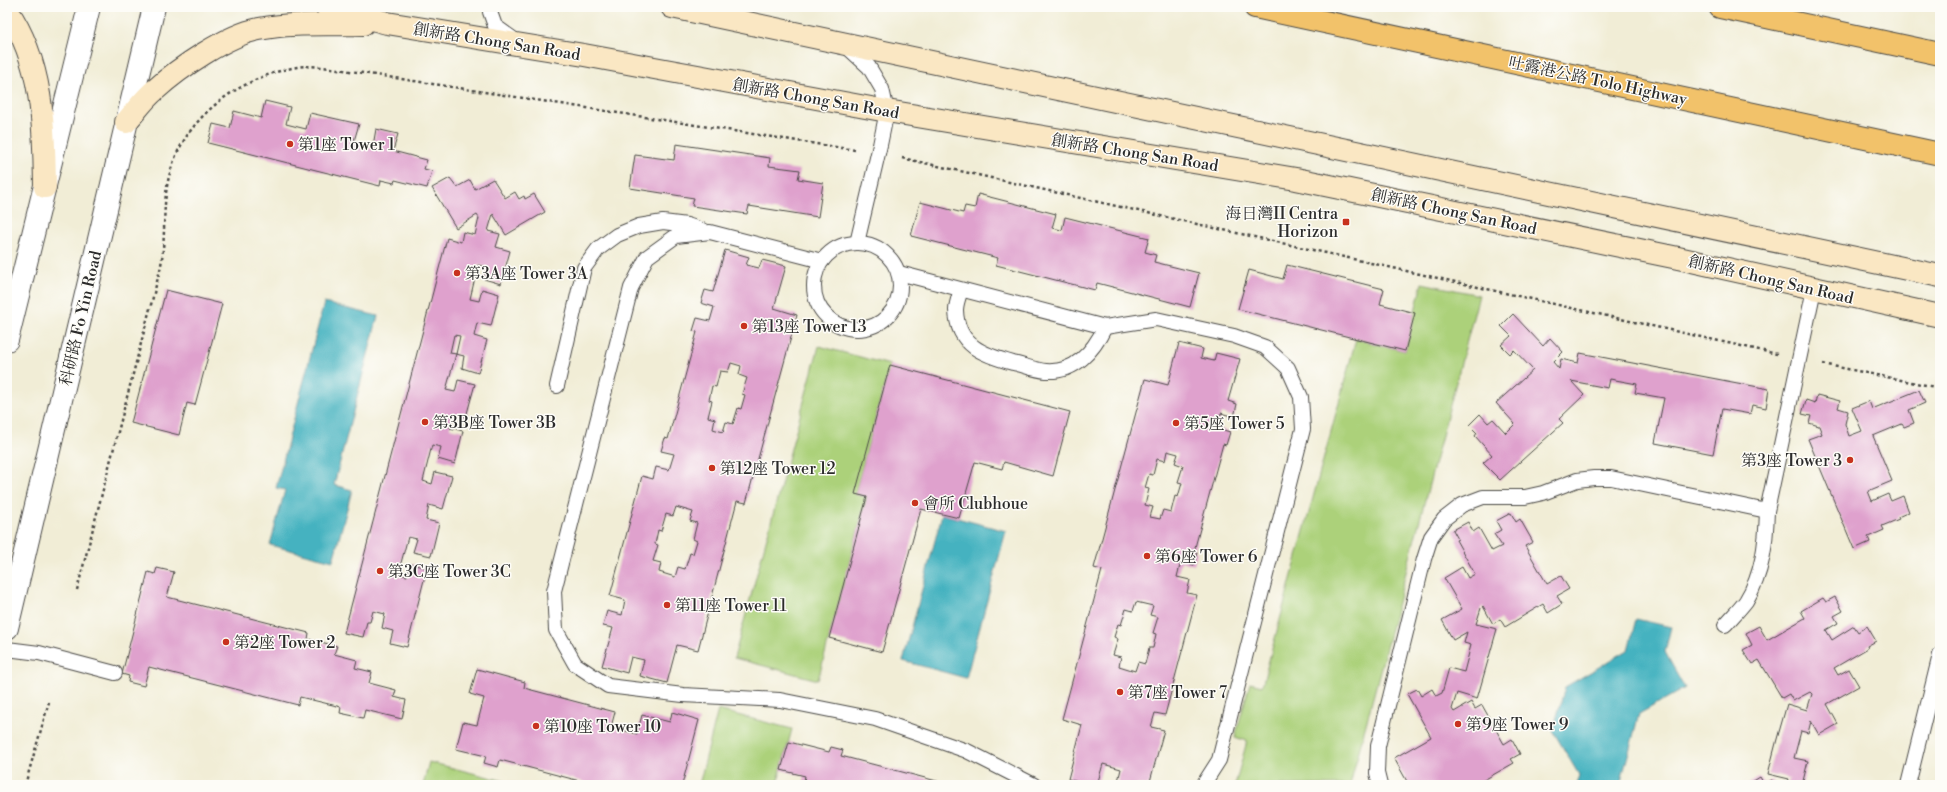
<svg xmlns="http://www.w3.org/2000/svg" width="1947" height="792" viewBox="0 0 1947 792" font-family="'Libre Bodoni','Noto Serif TC',serif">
<rect width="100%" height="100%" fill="#fdfcf7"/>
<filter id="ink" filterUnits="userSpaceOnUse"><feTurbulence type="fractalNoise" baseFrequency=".025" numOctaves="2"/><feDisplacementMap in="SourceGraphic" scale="8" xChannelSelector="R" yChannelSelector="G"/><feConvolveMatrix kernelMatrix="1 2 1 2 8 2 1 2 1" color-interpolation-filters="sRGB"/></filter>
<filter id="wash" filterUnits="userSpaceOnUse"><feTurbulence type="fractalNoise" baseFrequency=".012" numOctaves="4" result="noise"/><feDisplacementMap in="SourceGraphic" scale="16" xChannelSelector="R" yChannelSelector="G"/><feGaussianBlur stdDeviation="0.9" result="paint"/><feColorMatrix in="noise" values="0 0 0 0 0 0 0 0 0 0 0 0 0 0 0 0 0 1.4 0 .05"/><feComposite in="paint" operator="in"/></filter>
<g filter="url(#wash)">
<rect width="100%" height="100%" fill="#f1edd6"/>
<g fill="#acd17a" stroke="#6c7e52">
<polygon points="1422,283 1479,295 1350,785 1235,785 1247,741 1235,737 1250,683 1262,686 1356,339 1405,351"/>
<polygon points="819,346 890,365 855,494 867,497 818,680 734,658"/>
<polygon points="718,710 792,729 777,785 699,785"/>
<polygon points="429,762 520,785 423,785"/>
</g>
<g fill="#44b2c0" stroke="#386e76">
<polygon points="324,303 378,316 334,485 352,490 333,561 270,545 285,490 276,488"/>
<polygon points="942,514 1006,531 966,678 903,661"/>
<polygon points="1636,619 1671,627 1665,652 1685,688 1639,714 1620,785 1576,785 1579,775 1553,731 1565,687 1628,650"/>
</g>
<g id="blocks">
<g fill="#dfa1cd" fill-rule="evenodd">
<polygon points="265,101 290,107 286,124 306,129 310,113 359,124 354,141 373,146 376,129 398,134 393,151 427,160 424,169 432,171 427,188 395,180 394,183 381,180 380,186 208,143 213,124 230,128 234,111 261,118"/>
<polygon points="676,144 770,158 769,166 800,170 798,179 823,183 818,217 749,206 747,214 692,206 694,198 630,188 635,155 674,160"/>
<polygon points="450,178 457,187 470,180 475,189 493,179 505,198 515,192 519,199 524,196 525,199 534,194 545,212 506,235 493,214 488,231 500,234 496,247 510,251 501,284 484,279 487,267 478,265 470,299 479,301 482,289 499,294 491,326 477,323 474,336 487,340 478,373 462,368 464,356 456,354 460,336 454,335 450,353 456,354 446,390 455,392 458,380 475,384 466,417 453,414 450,428 463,431 455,464 438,459 441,447 432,445 423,481 432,484 435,472 452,476 443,509 429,505 426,520 439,523 431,556 413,552 417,539 408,537 398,574 407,576 411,564 427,568 407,647 390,643 393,631 382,628 385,614 373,611 370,622 367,622 363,637 344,633 447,238 461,242 463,232 475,235 479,218 477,215 456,228 432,188"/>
<polygon points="978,194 1056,214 1052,228 1062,230 1065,217 1149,238 1145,252 1156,255 1154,262 1199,273 1190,307 1097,283 1095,290 996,265 998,258 911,236 920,202 963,213 965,206 975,208"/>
<path d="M725,250L749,257L746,265L759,268L762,260L786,266L774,308L797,315L746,503L737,501L698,650L677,645L667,683L640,676L644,660L631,657L627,673L602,666L613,628L603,626L607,611L622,615L625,600L610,596L642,476L653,479L656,467L669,470L674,454L661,451L665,438L668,439L697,332L693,331L697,318L710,321L714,307L701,303L705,290L713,292ZM731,363L741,366L739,375L747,378L742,394L745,395L741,409L738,408L733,424L726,422L723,432L713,429L715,419L708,417L712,401L709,400L712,386L716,387L720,371L728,372ZM676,507L693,512L690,521L697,523L693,539L697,541L693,554L690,553L685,569L678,567L675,577L659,572L661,563L653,561L658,545L655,544L658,530L661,531L666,514L673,516Z"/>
<polygon points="1287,265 1384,289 1380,304 1415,313 1405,351 1238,309 1249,270 1283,279"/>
<polygon points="166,290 222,304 195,405 187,403 179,435 131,423"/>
<polygon points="1513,314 1543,346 1550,338 1563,352 1553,362 1559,369 1561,359 1578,363 1580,353 1769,389 1766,408 1752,405 1750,414 1722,409 1713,454 1655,443 1664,398 1635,393 1637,384 1610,379 1608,388 1571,381 1584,395 1559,419 1563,423 1500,480 1483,463 1492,455 1475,436 1477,433 1469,425 1480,414 1488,423 1493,419 1506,433 1515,424 1496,403 1533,370 1514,350 1510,354 1501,345 1511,336 1501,326"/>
<path d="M1179,343L1203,349L1201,358L1214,361L1216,353L1240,359L1228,401L1237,404L1234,417L1221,413L1217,428L1230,432L1226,445L1223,444L1194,551L1197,552L1194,565L1181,561L1177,577L1190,580L1187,593L1197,595L1165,715L1155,713L1151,727L1164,730L1149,785H1117L1121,769L1103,764L1097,785H1089L1068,779L1082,725L1062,719L1102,570L1094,568L1145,379L1168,385ZM1167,451L1178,454L1175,463L1183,466L1178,482L1182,483L1178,497L1175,496L1171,512L1163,510L1160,519L1150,517L1153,507L1145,505L1149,489L1145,488L1149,474L1153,475L1157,459L1165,461ZM1136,602L1153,606L1150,615L1158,617L1153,633L1156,634L1153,648H1149L1145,664L1138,662L1135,671L1119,666L1121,657L1113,655L1118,639L1114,637L1118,624L1121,625L1126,609L1133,611Z"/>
<polygon points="890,365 1070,412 1053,476 1004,462 1002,469 975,462 959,518 921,509 882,652 829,638 867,497 855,494"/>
<polygon points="1919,390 1925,403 1909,410 1914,423 1904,427 1902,424 1873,436 1892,481 1868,491 1872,501 1888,494 1891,501 1903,496 1909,512 1898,517 1899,519 1882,526 1884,530 1868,537 1870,542 1854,549 1808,439 1822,434 1819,426 1809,423 1811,416 1802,414 1806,400 1815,403 1817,395 1840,401 1838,408 1848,411 1845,424 1849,436 1862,431 1852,408 1869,401 1872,409"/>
<polygon points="1511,513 1516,522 1520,519 1533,542 1525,546 1547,584 1561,576 1569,589 1557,596 1562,604 1548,613 1543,604 1505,627 1500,619 1493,624 1483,606 1481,608 1476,624 1497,629 1477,699 1457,693 1452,709 1454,712 1471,702 1475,709 1482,705 1504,744 1512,739 1520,754 1511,759 1514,763 1475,785 1409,785 1394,758 1431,737 1407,694 1417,689 1421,696 1432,689 1436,696 1442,693 1449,668 1464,672 1471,645 1464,643 1467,632 1453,640 1442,620 1462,609 1444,578 1462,567 1468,578 1475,574 1456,540 1458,539 1453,530 1468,522 1473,532 1479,528 1492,551 1502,546 1494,534 1501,530 1496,521"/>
<polygon points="157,568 174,572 167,597 309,633 308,639 337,646 334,654 357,660 355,668 372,672 369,683 396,690 394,697 406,700 402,719 365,710 363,718 340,713 341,707 300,697 298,705 149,667 144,686 128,682 129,676 122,674 148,572 155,574"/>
<polygon points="1835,597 1843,611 1834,616 1838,623 1826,630 1832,640 1854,626 1858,632 1867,626 1876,641 1867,646 1868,648 1834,668 1838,675 1849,669 1859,686 1827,704 1838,724 1819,735 1811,721 1808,733 1801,731 1794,758 1808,761 1802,785 1787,785 1789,779 1768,774 1777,739 1787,704 1807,710 1812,694 1810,692 1793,701 1789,694 1782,698 1759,660 1752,664 1743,650 1752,645 1746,633 1759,626 1767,640 1805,618 1801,611 1823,598 1826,602"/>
<polygon points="477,669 525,682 524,688 615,712 611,727 637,734 642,715 670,722 672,712 699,720 682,785 595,785 500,760 498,767 484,763 486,756 456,749 463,722 477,725 484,698 470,694"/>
<polygon points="789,742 829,752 831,747 843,750 841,756 952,785 803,785 805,776 781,770"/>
<polygon points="1760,777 1764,784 1772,780 1775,785 1747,785"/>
</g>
</g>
</g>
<g filter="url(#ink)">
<use href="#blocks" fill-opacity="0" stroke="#494845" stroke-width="1"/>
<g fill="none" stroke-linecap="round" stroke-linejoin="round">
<defs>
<g id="service">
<polyline points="492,7 490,12 495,26 516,41"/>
<polyline points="845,45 869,67 882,89 887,111 880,145 857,243"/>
<circle cx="857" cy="286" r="43"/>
<polyline points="822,261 710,232 676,236 647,257 631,288 554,591 556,630 575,664 608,686 683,695 780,700 875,719 967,751 1034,785"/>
<polyline points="899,273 1105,327 1156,319 1234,336 1265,347 1288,368 1301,397 1303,429 1219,760 1203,785"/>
<path d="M961,290C959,296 956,304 956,310C957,346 984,355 1013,363C1023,365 1035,370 1046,371C1075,373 1094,350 1105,327"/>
<polyline points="557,386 584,268 598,249 617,235 639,226 663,222 687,225 702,230"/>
<path d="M1725,625C1732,617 1740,609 1746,601C1763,573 1766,543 1767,511"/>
<polyline points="7,649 39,653 115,673"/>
<polyline points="1380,785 1377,773 1378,746 1424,559 1431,537 1444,519 1462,505 1483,497 1525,497 1543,493 1577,480 1594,478 1611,478 1767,511 1814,289"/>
<polyline points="1908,785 1940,655"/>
</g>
<g id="tertiary">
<polyline points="7,340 89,7"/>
<polyline points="7,628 154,7"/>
</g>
<g id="secondary">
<polyline points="327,7 387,23 584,55 887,111 1296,179 1678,258 1940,316"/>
<polyline points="672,7 1940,276"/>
<path d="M7,10C43,62 44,126 45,187"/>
<path d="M126,122C136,111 144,99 155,90C179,68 227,35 259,29C293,22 329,25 363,24"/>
</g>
<g id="motorway">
<polyline points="1255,7 1940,154"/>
<polyline points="1720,7 1940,54"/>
</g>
</defs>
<use href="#service" stroke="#494845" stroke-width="16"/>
<use href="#tertiary" stroke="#494845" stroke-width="24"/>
<use href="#secondary" stroke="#494845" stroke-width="24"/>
<use href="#motorway" stroke="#494845" stroke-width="24"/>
<g stroke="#494845" stroke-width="2.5" stroke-dasharray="3 3" stroke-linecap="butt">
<polyline points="902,158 1777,354"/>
<polyline points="1823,364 1940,388"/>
<path d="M77,590L160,270C167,238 161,204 170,173C185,116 241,77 297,67C308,65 320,67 331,68L855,150"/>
<polyline points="25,785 49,702"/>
</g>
<use href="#service" stroke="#fff" stroke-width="14"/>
<use href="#tertiary" stroke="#fff" stroke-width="22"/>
<use href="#secondary" stroke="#fae7c3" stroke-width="22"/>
<use href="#motorway" stroke="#f2c26a" stroke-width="22"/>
</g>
</g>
<g fill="#c8321e" stroke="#fdfcf7" stroke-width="1.5">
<circle cx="290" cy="144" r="4"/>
<rect x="1342" y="218" width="8" height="8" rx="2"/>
<circle cx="457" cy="273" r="4"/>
<circle cx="744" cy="326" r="4"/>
<circle cx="425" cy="422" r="4"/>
<circle cx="1176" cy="423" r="4"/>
<circle cx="1850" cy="460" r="4"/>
<circle cx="712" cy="468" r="4"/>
<circle cx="915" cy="503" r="4"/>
<circle cx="1147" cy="556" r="4"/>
<circle cx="380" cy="571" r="4"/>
<circle cx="667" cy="605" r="4"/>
<circle cx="226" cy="642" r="4"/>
<circle cx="1120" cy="692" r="4"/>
<circle cx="1458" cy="724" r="4"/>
<circle cx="536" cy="726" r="4"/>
</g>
<g text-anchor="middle" stroke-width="3" stroke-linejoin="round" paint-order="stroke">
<g font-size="16" fill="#2b2b2b" stroke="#fdfcf7">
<text transform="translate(497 41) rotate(9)" y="6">創新路 Chong San Road</text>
<text transform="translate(1598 80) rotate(12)" y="6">吐露港公路 Tolo Highway</text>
<text transform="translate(816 98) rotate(10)" y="6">創新路 Chong San Road</text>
<text transform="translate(1135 152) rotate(9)" y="6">創新路 Chong San Road</text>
<text transform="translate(1454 211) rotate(12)" y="6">創新路 Chong San Road</text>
<text transform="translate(1771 279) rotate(13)" y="6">創新路 Chong San Road</text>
<text transform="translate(80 318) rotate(-77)" y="6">科研路 Fo Yin Road</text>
</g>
<g font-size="16" fill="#2b2b2b" stroke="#fdfcf7" text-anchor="start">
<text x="298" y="150">第1座 Tower 1</text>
<text x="1338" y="219" text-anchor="end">海日灣II Centra<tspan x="1338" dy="18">Horizon</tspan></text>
<text x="465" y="279">第3A座 Tower 3A</text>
<text x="752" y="332">第13座 Tower 13</text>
<text x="433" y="428">第3B座 Tower 3B</text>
<text x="1184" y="429">第5座 Tower 5</text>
<text x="1842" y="466" text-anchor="end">第3座 Tower 3</text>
<text x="720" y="474">第12座 Tower 12</text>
<text x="923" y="509">會所 Clubhoue</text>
<text x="1155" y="562">第6座 Tower 6</text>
<text x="388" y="577">第3C座 Tower 3C</text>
<text x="675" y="611">第11座 Tower 11</text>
<text x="234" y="648">第2座 Tower 2</text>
<text x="1128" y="698">第7座 Tower 7</text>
<text x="1466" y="730">第9座 Tower 9</text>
<text x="544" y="732">第10座 Tower 10</text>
</g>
</g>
<rect width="1947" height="792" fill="none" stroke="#fdfcf7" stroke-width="24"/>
</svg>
